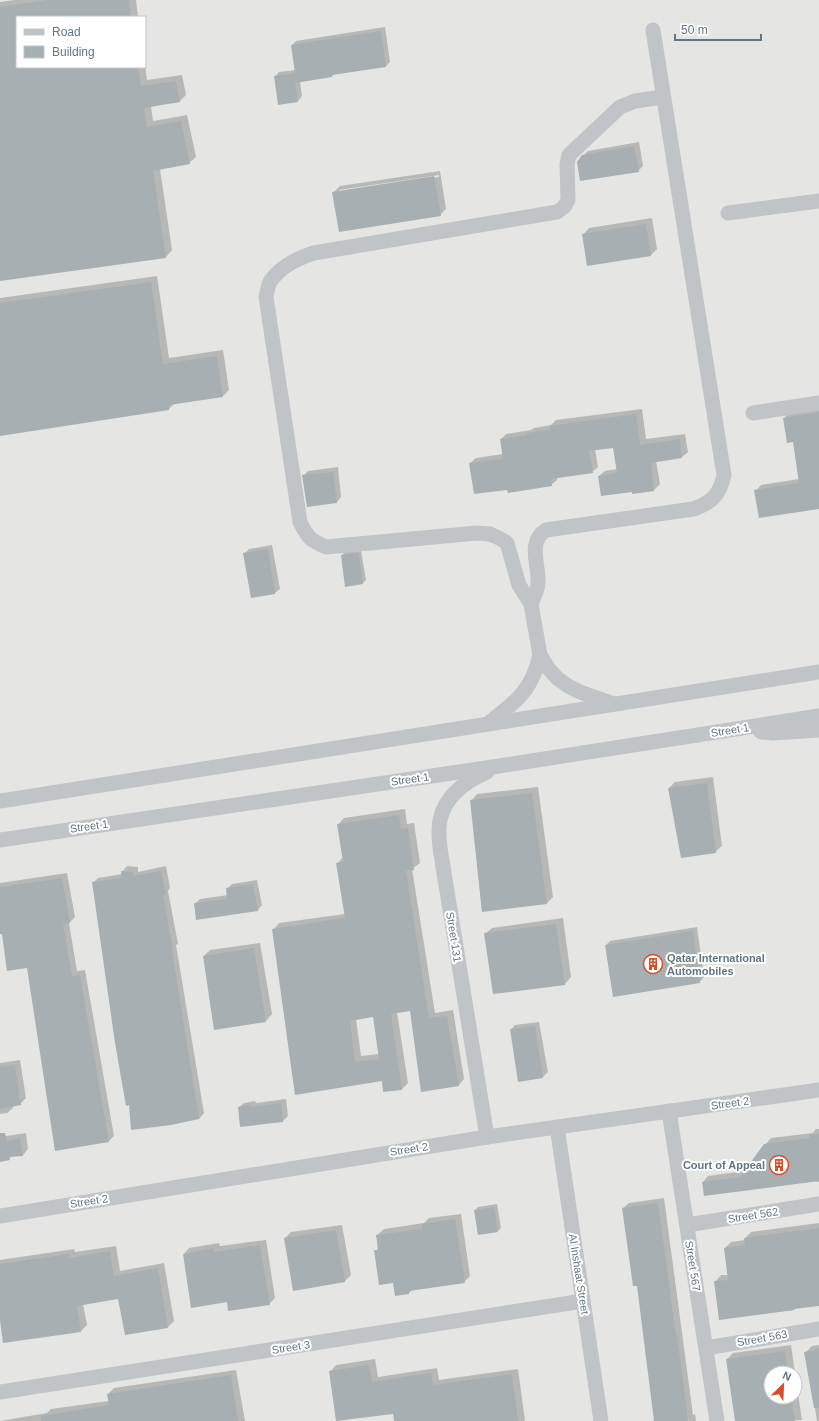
<svg xmlns="http://www.w3.org/2000/svg" width="819" height="1421" viewBox="0 0 819 1421" font-family="Arial,sans-serif">
<rect width="100%" height="100%" fill="#f5f4f1"/>
<path fill="#e5e6e4" fill-rule="evenodd" d="M0,0H819V1421H0ZM17,17H145V67H17ZM771,1373H795V1397H771Z"/>
<g fill="#0003" fill-rule="evenodd">
<polygon points="15,0 136,0 138,17 17,17 17,67 145,67 145,65 147,80 182,75 186,95 180,101 151,106 153,121 187,115 196,157 189,163 160,169 172,250 166,257 0,280 0,2"/>
<polygon points="385,27 390,62 386,66 334,74 332,76 300,81 302,96 298,101 275,77 279,72 296,70 292,45 296,41"/>
<polygon points="639,142 643,166 638,171 583,156 588,151"/>
<path d="M440,171L446,209L440,215L333,193L340,186ZM439,175V177L339,192V190Z"/>
<polygon points="652,218 657,249 651,255 583,235 589,228"/>
<polygon points="157,276 169,358 223,350 229,390 223,396 175,403 169,409 0,435 0,298"/>
<polygon points="819,408 819,508 756,491 761,485 799,479 794,441 784,418 790,412"/>
<polygon points="642,409 646,439 685,434 688,452 682,457 656,461 660,484 654,490 633,491 599,476 605,471 617,469 614,447 595,449 598,467 592,472 557,477 557,480 551,485 508,489 470,463 476,458 503,454 501,439 506,434 531,430 534,428 551,425 556,420"/>
<polygon points="338,467 341,497 337,502 303,476 308,471"/>
<polygon points="272,545 280,589 275,593 251,597 244,554 249,549"/>
<polygon points="361,551 366,580 363,583 342,555 345,552"/>
<polygon points="713,777 722,846 715,852 669,788 675,782"/>
<polygon points="538,787 553,897 547,903 482,911 471,801 477,794"/>
<path d="M405,809L407,824L414,823L420,863L412,869L435,1013L453,1010L464,1079L458,1086L411,1010L397,1012L408,1083L402,1089L384,1091L382,1080L296,1094L273,930L279,923L345,914L337,864L343,857L338,825L344,818ZM374,1016L379,1054L361,1056L356,1019Z"/>
<polygon points="127,866 138,867 138,872 166,866 170,888 168,891 178,944 176,945 204,1113 199,1119 130,1104 93,883 98,878 122,874 122,872"/>
<polygon points="67,873 75,917 69,923 77,971 85,970 114,1136 108,1142 28,967 2,933 0,933 0,883"/>
<polygon points="257,880 262,905 258,910 195,904 200,899 228,895 227,889 232,884"/>
<polygon points="563,918 571,977 565,984 485,934 492,928"/>
<polygon points="697,927 704,977 700,982 606,945 610,941"/>
<polygon points="260,943 272,1014 266,1021 204,956 210,950"/>
<polygon points="539,1022 548,1072 543,1077 519,1080 511,1030 515,1025"/>
<polygon points="20,1060 26,1098 20,1104 13,1105 13,1108 7,1113 0,1114 0,1063"/>
<polygon points="286,1099 288,1116 283,1121 241,1126 239,1107 244,1103 255,1101 256,1103"/>
<polygon points="816,1129 819,1129 819,1182 817,1182 817,1180 703,1182 708,1176 745,1171 765,1145 771,1138 813,1133"/>
<polygon points="26,1133 28,1149 23,1155 12,1156 9,1159 0,1161 0,1137"/>
<polygon points="664,1198 693,1415 695,1414 696,1421 655,1421 638,1285 623,1208 629,1203"/>
<polygon points="497,1204 501,1228 498,1231 478,1234 475,1210 478,1207"/>
<polygon points="461,1214 470,1276 464,1282 412,1290 409,1293 394,1282 376,1251 379,1247 377,1235 384,1229 424,1223 429,1218"/>
<polygon points="819,1223 819,1305 796,1308 794,1310 720,1319 715,1282 721,1275 728,1275 725,1248 731,1242 745,1240 745,1238 751,1232"/>
<polygon points="342,1225 351,1275 344,1282 285,1238 291,1232"/>
<polygon points="266,1240 275,1298 269,1304 228,1301 184,1254 189,1248 219,1243 220,1246"/>
<polygon points="116,1246 120,1271 164,1263 174,1321 168,1327 126,1334 119,1298 83,1304 87,1325 81,1331 4,1342 0,1311 0,1260 74,1249 75,1252"/>
<polygon points="791,1345 795,1373 771,1373 771,1397 795,1397 795,1374 802,1420 736,1421 727,1359 733,1353"/>
<polygon points="819,1345 819,1421 817,1421 806,1352 812,1346"/>
<polygon points="375,1359 378,1377 437,1368 439,1380 518,1369 525,1421 395,1421 394,1412 330,1372 336,1365"/>
<polygon points="236,1370 245,1421 0,1421 47,1413 51,1409 109,1401 108,1394 114,1388"/>
</g>
<g fill="#a7afb3" fill-rule="evenodd">
<polygon points="47,0 129,0 131,17 17,17 17,67 138,67 141,86 176,81 180,102 144,108 147,127 181,121 190,164 153,171 166,258 0,281 0,7"/>
<polygon points="381,31 386,67 332,75 332,77 295,83 298,102 278,105 274,76 295,73 291,45"/>
<polygon points="634,146 639,172 580,181 577,162 582,155"/>
<polygon points="434,176 441,216 339,232 332,192"/>
<polygon points="646,224 651,256 587,266 582,234"/>
<polygon points="151,282 163,364 217,356 223,397 169,405 169,410 0,436 0,303"/>
<polygon points="819,412 819,509 759,518 754,490 799,483 793,442 787,443 783,418"/>
<polygon points="636,414 640,445 680,439 682,458 651,463 654,491 632,494 632,492 601,496 598,476 617,473 613,448 589,451 593,473 551,479 552,486 508,493 507,490 474,494 469,463 503,459 500,439 527,435 527,433 550,430 549,426"/>
<polygon points="333,472 337,503 307,507 302,475"/>
<polygon points="268,549 275,594 251,598 243,553"/>
<polygon points="359,553 363,584 345,587 341,555"/>
<polygon points="707,783 716,853 681,858 668,788"/>
<polygon points="532,793 547,904 482,912 470,800"/>
<path d="M399,815L401,829L408,828L414,870L406,871L429,1018L447,1016L459,1086L421,1092L410,1011L391,1014L402,1090L383,1092L382,1081L295,1095L272,929L345,918L336,863L343,862L337,824ZM373,1017L379,1059L355,1062L350,1021Z"/>
<polygon points="121,871 133,872 133,876 161,871 166,895 163,895 173,950 172,950 199,1119 171,1125 131,1130 129,1105 126,1106 115,1043 92,882 122,878"/>
<polygon points="62,878 70,923 63,924 72,976 80,975 109,1142 55,1151 27,968 7,971 2,934 0,934 0,887"/>
<polygon points="253,884 258,911 196,920 194,903 227,899 226,888"/>
<polygon points="556,924 565,985 493,994 484,933"/>
<polygon points="693,931 700,983 613,997 605,945"/>
<polygon points="254,948 266,1022 214,1030 203,956"/>
<polygon points="535,1026 543,1078 518,1082 510,1029"/>
<polygon points="15,1065 21,1105 0,1109 0,1067"/>
<polygon points="281,1103 283,1122 240,1127 238,1107 251,1105 251,1107"/>
<polygon points="0,1133 5,1133 7,1141 20,1138 23,1156 9,1157 10,1160 0,1162"/>
<polygon points="819,1134 819,1181 704,1196 702,1182 740,1177 764,1144 810,1138 809,1135"/>
<polygon points="658,1203 676,1335 677,1335 688,1421 654,1421 637,1286 633,1286 622,1208"/>
<polygon points="494,1207 498,1232 478,1235 474,1210"/>
<polygon points="455,1219 465,1283 409,1291 409,1294 395,1296 393,1283 379,1285 374,1250 378,1250 376,1235 422,1229 422,1224"/>
<polygon points="819,1228 819,1306 794,1309 794,1310 719,1320 714,1281 728,1280 724,1248 745,1245 744,1238"/>
<polygon points="336,1230 345,1282 293,1291 284,1238"/>
<polygon points="260,1245 270,1305 228,1311 227,1302 191,1308 183,1254 214,1248 214,1252"/>
<polygon points="110,1251 114,1276 158,1268 168,1328 125,1335 118,1299 77,1306 81,1332 3,1343 0,1320 0,1264 69,1254 69,1258"/>
<polygon points="819,1349 819,1408 814,1408 804,1352"/>
<polygon points="785,1351 788,1373 771,1373 771,1397 791,1397 795,1421 735,1421 726,1359"/>
<polygon points="369,1365 372,1382 431,1373 433,1385 512,1374 518,1421 394,1421 393,1414 336,1421 329,1371"/>
<polygon points="231,1375 238,1421 41,1421 41,1416 109,1405 107,1394"/>
</g>
<g fill="none" stroke-linecap="round" stroke-linejoin="round">
<g stroke="#c0c4c7" stroke-width="15">
<polyline points="728,213 819,201"/>
<polyline points="753,413 819,403"/>
<path d="M531,604C533,598 538,590 538,583C539,564 527,542 546,530L693,509C712,503 720,494 724,475L653,30"/>
<path d="M614,704L580,692L568,686L557,678L548,668L540,655L531,604L519,585L507,543L499,538L490,534L477,533L326,547C310,540 308,538 300,522L266,297C267,292 268,286 270,282C280,266 298,258 314,253L557,212L564,207L568,200L567,164L569,155L620,107L635,101L663,97"/>
<path d="M490,722C517,701 532,690 540,655"/>
<polyline points="761,732 773,733 819,730"/>
<path d="M487,772C466,781 445,796 440,820C438,829 439,839 440,848L487,1137"/>
<polyline points="0,801 819,672"/>
<polyline points="0,840 499,766 819,716"/>
<polyline points="669,1111 717,1421"/>
<polyline points="557,1127 601,1421"/>
<polyline points="0,1216 487,1137 819,1090"/>
<polyline points="687,1225 819,1204"/>
<polyline points="706,1348 819,1329"/>
<polyline points="0,1392 583,1301"/>
</g>
</g>
<defs>
<symbol id="building-ring" viewBox="-11 -11 22 22"><circle r="9.5" fill="#fff" stroke="#db4c2a" stroke-width="1.5"/><path d="M-4-6H4V6H1V3H-1V6H-4ZM-2.5-4.3h1.7v1.8h-1.7ZM.8-4.3h1.7v1.8H.8ZM-2.5-1h1.7V.8h-1.7ZM.8-1h1.7V.8H.8Z" fill="#db4c2a"/></symbol>
</defs>
<g fill-rule="evenodd">
<use href="#building-ring" x="642" y="953" width="22" height="22"/>
<use href="#building-ring" x="768" y="1154" width="22" height="22"/>
</g>
<g text-anchor="middle" stroke-width="4" stroke-linejoin="round" paint-order="stroke">
<g font-size="11" fill="#657581" stroke="#fff">
<text transform="translate(730 730) rotate(-9)" y="4">Street 1</text>
<text transform="translate(410 779) rotate(-8)" y="4">Street 1</text>
<text transform="translate(89 826) rotate(-8)" y="4">Street 1</text>
<text transform="translate(454 937) rotate(81)" y="4">Street 131</text>
<text transform="translate(730 1103) rotate(-8)" y="4">Street 2</text>
<text transform="translate(409 1149) rotate(-9)" y="4">Street 2</text>
<text transform="translate(89 1201) rotate(-9)" y="4">Street 2</text>
<text transform="translate(753 1215) rotate(-9)" y="4">Street 562</text>
<text transform="translate(693 1266) rotate(81)" y="4">Street 567</text>
<text transform="translate(579 1274) rotate(81)" y="4">Al Inshaat Street</text>
<text transform="translate(762 1338) rotate(-10)" y="4">Street 563</text>
<text transform="translate(291 1347) rotate(-9)" y="4">Street 3</text>
</g>
<g font-size="11" font-weight="bold" fill="#657581" stroke="#fff" text-anchor="start">
<text x="667" y="962">Qatar International<tspan x="667" dy="13">Automobiles</tspan></text>
<text x="765" y="1169" text-anchor="end">Court of Appeal</text>
</g>
</g>
<rect x="16" y="16" width="130" height="52" fill="#ffffff" stroke="#c1c8cd"/>
<rect x="24" y="29" width="20" height="6" fill="#c0c4c7" stroke="#c1c8cd"/>
<text x="52" y="36" font-size="12" fill="#657581">Road</text>
<rect x="24" y="46" width="20" height="12" fill="#a7afb3" stroke="#c1c8cd"/>
<text x="52" y="56" font-size="12" fill="#657581">Building</text>
<g transform="translate(783 1385) rotate(24)"><circle r="19" fill="#ffffff" stroke="#c1c8cd"/>
<path d="M0-3L7 15L0 10L-7 15Z" fill="#db4c2a"/>
<text y="-6" font-size="11" font-weight="bold" text-anchor="middle" fill="#657581">N</text>
</g>
<path d="M675 34v6h86v-6" fill="none" stroke="#657581" stroke-width="2"/>
<text x="681" y="34" font-size="12" fill="#657581" stroke="#ffffff" stroke-width="3" paint-order="stroke">50 m</text>
</svg>
